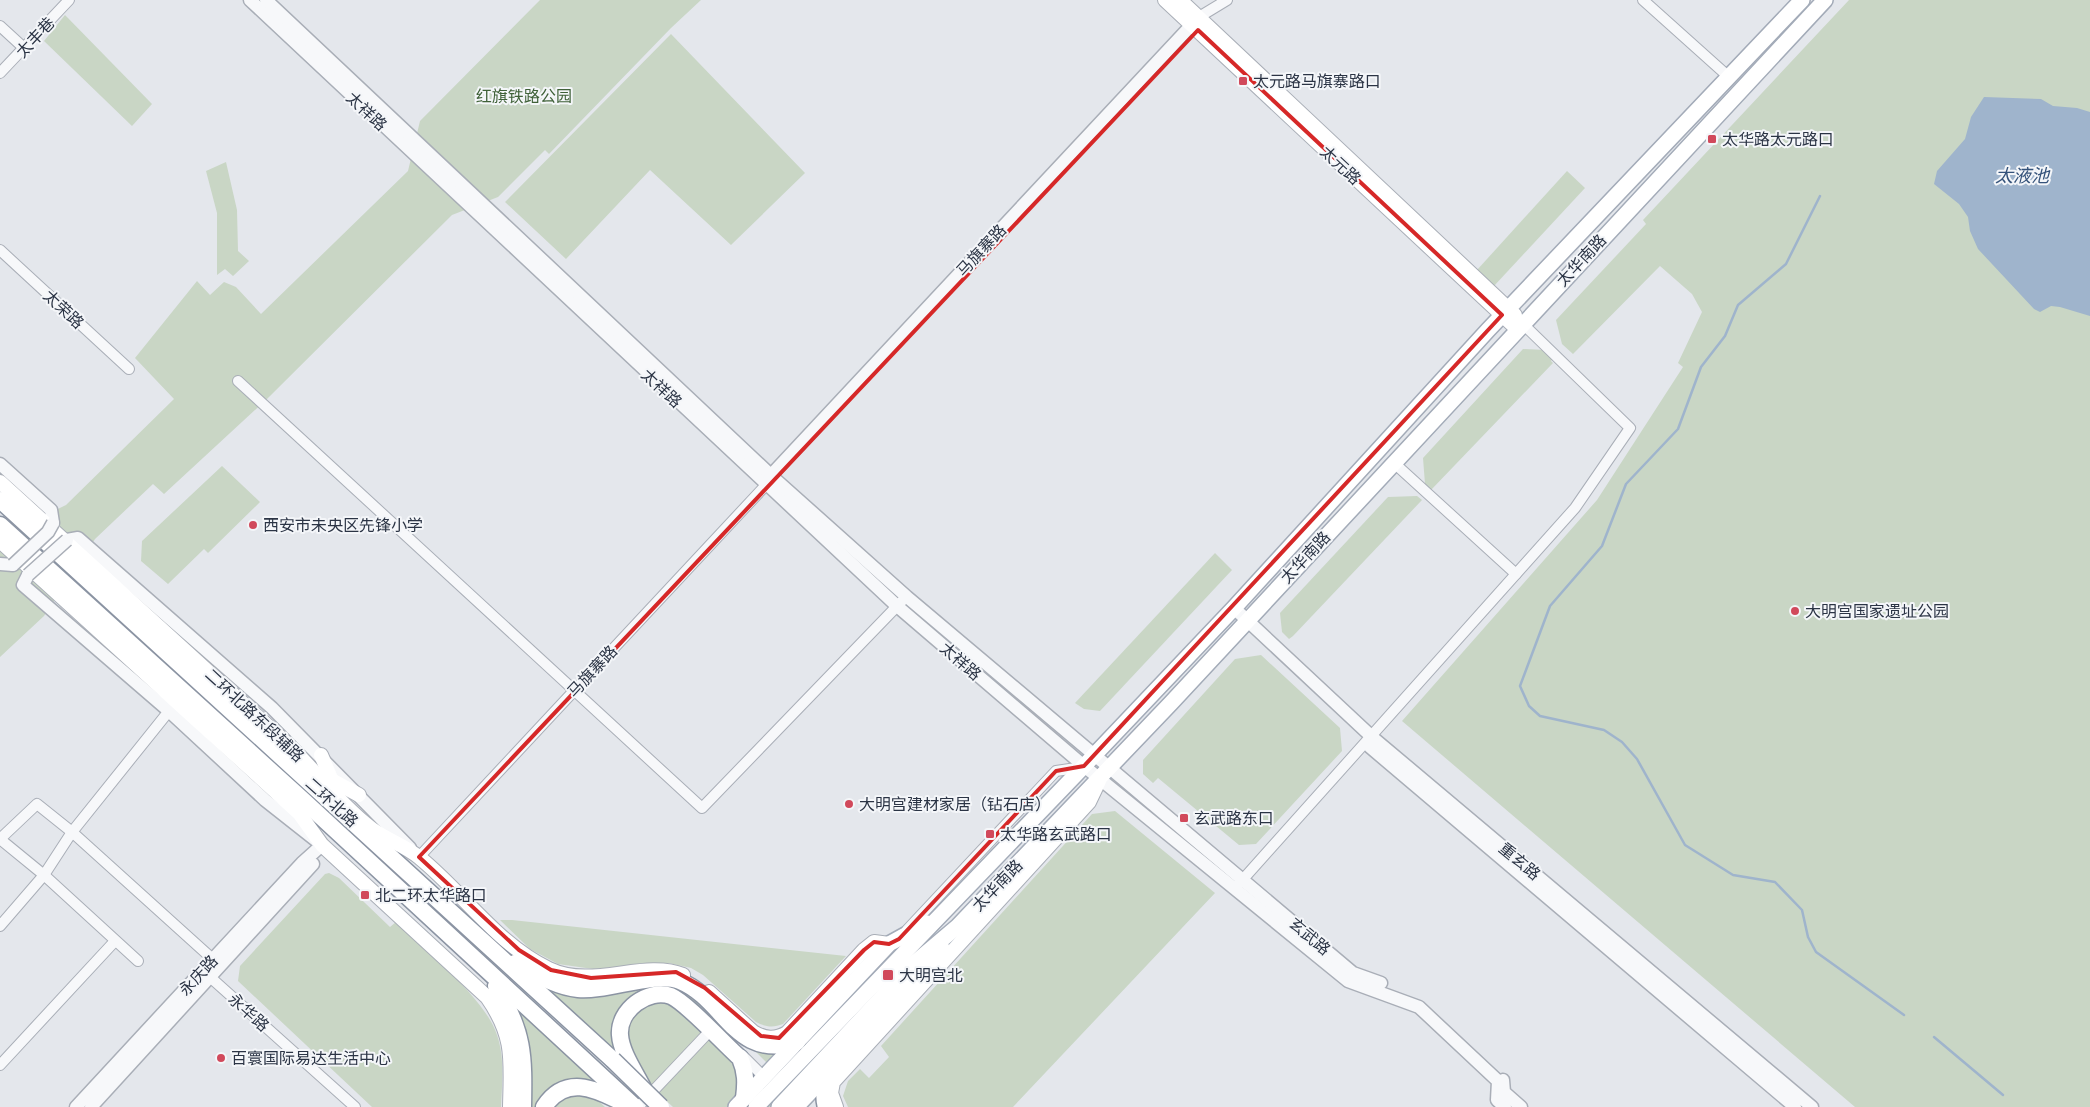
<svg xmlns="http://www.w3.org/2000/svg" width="2090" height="1107" viewBox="0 0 2090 1107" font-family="Inter,'Noto Sans SC',sans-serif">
<rect width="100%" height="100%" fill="#e4e7ec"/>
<g fill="#c9d6c5">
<polygon points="540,0 701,0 671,28 549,154 545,150 498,197 452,215 268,398 164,494 153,484 95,539 44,616 0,657 0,537 66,505 174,399 135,358 197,281 210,295 224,282 236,287 261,314 408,171 420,121"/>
<polygon points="1849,0 2090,0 2090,1107 1855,1107 1402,721 1597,500 1683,367 1678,363 1702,312 1692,294 1660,266 1573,354 1562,344 1556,320 1646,224 1643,220"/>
<polygon points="65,15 152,104 132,126 44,41"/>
<polygon points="671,34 805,173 731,245 650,170 566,259 505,202"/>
<polygon points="226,162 237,210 238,251 249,261 233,276 225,269 217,275 217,213 206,171"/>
<polygon points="1567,171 1585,188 1494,286 1477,270"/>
<polygon points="1523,349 1547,350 1554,357 1551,361 1553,363 1431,490 1425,484 1423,458"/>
<polygon points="222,466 260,502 208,553 204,549 168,584 141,561 142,541"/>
<polygon points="1417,496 1422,500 1293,636 1289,639 1282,632 1280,613 1388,497"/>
<polygon points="1215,553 1232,570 1100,711 1084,709 1075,703"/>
<polygon points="1261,655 1340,728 1342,751 1256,844 1239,845 1158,778 1153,783 1143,774 1143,760 1235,659"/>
<polygon points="1115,811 1215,893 1013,1107 848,1107 843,1096 848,1081 860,1069 869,1078 889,1057 881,1046 1092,814"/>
<path d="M329,873L339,878L390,927L396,922C424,949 486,999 497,1035C505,1058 502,1083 501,1107H372L238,981L240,966L325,874Z"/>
<path d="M500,920H512L846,956L783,1024C773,1028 766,1027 756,1022L703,975L691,968L669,963L593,969L558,964L530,949Z"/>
<polygon points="540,983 654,984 684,989 714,1013 706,1022 796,1107 673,1107"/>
<polygon points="516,1007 594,1081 595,1098 605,1107 526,1107"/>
<polygon points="746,1042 776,1053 767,1063"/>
</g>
<polygon fill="#9fb4cc" points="1984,97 2041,99 2053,106 2077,108 2090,112 2090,316 2060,307 2051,306 2040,312 2034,309 1978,249 1970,231 1968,217 1959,204 1934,184 1937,171 1965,139 1971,117"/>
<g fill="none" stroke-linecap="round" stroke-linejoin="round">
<g stroke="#9fb4cc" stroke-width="2.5">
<polyline points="1820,196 1786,264 1738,305 1725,336 1701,367 1678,429 1626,484 1602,546 1550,606 1520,686 1529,706 1540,716 1604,730 1622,742 1637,759 1685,845 1733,875 1775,882 1802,910 1808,937 1816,952 1904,1015"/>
<polyline points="1934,1037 2003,1095"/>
</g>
<defs>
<g id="minor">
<polyline points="1643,0 1730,78"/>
<polyline points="1199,17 1227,0"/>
<polyline points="0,26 24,48"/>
<polyline points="0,73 69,0"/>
<polyline points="0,250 129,369"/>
<polyline points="238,381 702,808 902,601"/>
<polyline points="1393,462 1516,574"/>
<polyline points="0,839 37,804 72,832 217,963"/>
<polyline points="0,839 44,875 138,961"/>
<polyline points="419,857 766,485 773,482"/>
<polyline points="1237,886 1575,508 1630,428 1522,323"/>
<polyline points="0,926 44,875 72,832 169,711"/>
<polyline points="907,930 1056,771 1083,767"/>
<polyline points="210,977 355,1107"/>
<polyline points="742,1055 761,1074"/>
<polyline points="0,1065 115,941"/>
<polyline points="638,1107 707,1034"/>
</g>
<g id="tertiary">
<polyline points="250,0 897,606 1084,766 1348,981 1419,1007 1498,1081 1497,1100 1505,1107"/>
<polyline points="266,0 776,480 907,597 1353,973 1381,983"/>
<polyline points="0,464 51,510 53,523"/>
<polyline points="768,481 772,474 1199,17"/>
<polyline points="67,540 78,538 272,708 410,848"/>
<polyline points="0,564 13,565"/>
<polyline points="28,575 23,585 169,711 265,800 322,845 302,863 76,1107"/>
<polyline points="1234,608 1372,737 1812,1107"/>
<polyline points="1370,747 1795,1107"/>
<polyline points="1503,1080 1504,1092 1521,1107"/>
<polyline points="91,1107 313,864"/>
</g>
<g id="secondary">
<polyline points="1165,0 1517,329"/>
<polyline points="1180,0 1515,315"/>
<path d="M0,482C94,568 188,653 282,739C313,767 338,803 372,829C387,840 406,846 420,858C463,893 499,946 549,969C593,990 643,959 683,975"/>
<path d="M0,541L299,813L322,845L487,997C515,1037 511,1060 510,1107"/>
<polyline points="321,755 333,783"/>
<polyline points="322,775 359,795"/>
<path d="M709,992L753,1032C765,1039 775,1040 787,1033L864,950L874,942L889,944"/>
<polyline points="836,1107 831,1093 833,1082 1089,802 1099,781"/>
</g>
<g id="primary">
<polyline points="736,1107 889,944 927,923"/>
<polyline points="756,1107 1084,766 1234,608 1488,330 1802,0"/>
<polyline points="779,1107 912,965 958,926 1171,703 1825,0"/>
<polyline points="796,1107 917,980 942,948"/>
</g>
<g id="trunk">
<polyline points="0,500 613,1060"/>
<polyline points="0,525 304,801 635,1107"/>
<path d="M515,963C534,973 556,987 578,989C606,992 655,971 680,981C726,1000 734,1061 797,1042"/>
<path d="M496,986C524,1032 524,1055 523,1107"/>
<path d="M643,1088C635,1072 621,1052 620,1035C618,1010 648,988 671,996C687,1003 725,1045 740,1058C746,1072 746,1083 744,1098"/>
<path d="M544,1107C565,1075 594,1088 621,1102"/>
<path d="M826,1107C821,1092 829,1079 835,1065"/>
</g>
</defs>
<use href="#minor" stroke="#a9aeb7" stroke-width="12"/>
<use href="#tertiary" stroke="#a9aeb7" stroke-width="15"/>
<use href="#secondary" stroke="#a9aeb7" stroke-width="16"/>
<use href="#primary" stroke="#a3abb8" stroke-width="18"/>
<use href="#trunk" stroke="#8b94a3" stroke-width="19"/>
<use href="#minor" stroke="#f7f8fa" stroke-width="10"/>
<use href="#tertiary" stroke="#f7f8fa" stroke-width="12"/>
<use href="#secondary" stroke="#fff" stroke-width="14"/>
<use href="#primary" stroke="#fff" stroke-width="15"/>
<use href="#trunk" stroke="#fff" stroke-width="16"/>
<defs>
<g id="tertiary-bridge">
<polyline points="13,565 48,532 53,523"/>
<polyline points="28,575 67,540"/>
</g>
<polyline id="trunk-bridge" points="613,1060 661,1107"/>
</defs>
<use href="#tertiary-bridge" stroke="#a9aeb7" stroke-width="15" stroke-linecap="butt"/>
<use href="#trunk-bridge" stroke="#8b94a3" stroke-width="19" stroke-linecap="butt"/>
<use href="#tertiary-bridge" stroke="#f7f8fa" stroke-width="12"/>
<use href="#trunk-bridge" stroke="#fff" stroke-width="16"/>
</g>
<path fill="none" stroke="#d62828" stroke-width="4" stroke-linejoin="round" d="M1198,30L1502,315L1084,766L1056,771L899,939L889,944L874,942L864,950L779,1038L761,1036L705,988L676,972L591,978L551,970L519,950L419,857Z"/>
<g fill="#d1495b" stroke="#f4f6f9" stroke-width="2">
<rect x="1238" y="76" width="10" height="10" rx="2.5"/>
<rect x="1707" y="134" width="10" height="10" rx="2.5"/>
<circle cx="253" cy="525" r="5"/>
<circle cx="1795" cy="611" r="5"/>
<circle cx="849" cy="804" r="5"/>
<rect x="1179" y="813" width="10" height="10" rx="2.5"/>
<rect x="985" y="829" width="10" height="10" rx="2.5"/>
<rect x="360" y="890" width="10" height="10" rx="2.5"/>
<rect x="882" y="969" width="12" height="12" rx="2.5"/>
<circle cx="221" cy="1058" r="5"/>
</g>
<g text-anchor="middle" stroke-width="4" stroke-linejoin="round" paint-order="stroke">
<g font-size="16" fill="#2b3445" stroke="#f4f6f9">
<text transform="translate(35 37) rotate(-47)" y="6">太丰巷</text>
<text transform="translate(367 111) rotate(43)" y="6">太祥路</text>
<text transform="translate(1341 165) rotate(43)" y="6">太元路</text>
<text transform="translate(981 250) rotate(-47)" y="6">马旗寨路</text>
<text transform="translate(1581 260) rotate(-47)" y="6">太华南路</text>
<text transform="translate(64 309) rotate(43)" y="6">太荣路</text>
<text transform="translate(662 388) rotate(43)" y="6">太祥路</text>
<text transform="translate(1305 557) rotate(-47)" y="6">太华南路</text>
<text transform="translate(961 661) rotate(41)" y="6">太祥路</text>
<text transform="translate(592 671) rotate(-47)" y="6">马旗寨路</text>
<text transform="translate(255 715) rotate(43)" y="6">二环北路东段辅路</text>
<text transform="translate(332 802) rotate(42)" y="6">二环北路</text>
<text transform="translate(1520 861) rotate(40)" y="6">重玄路</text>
<text transform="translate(997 885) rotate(-46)" y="6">太华南路</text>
<text transform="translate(1310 936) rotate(40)" y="6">玄武路</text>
<text transform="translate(198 975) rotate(-47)" y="6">永庆路</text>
<text transform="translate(249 1012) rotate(42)" y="6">永华路</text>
</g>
<g font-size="16" fill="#2b3445" stroke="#f4f6f9" text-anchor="start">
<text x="1253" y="87">太元路马旗寨路口</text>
<text x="1722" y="145">太华路太元路口</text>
<text x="263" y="531">西安市未央区先锋小学</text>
<text x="1805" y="617">大明宫国家遗址公园</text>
<text x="859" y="810">大明宫建材家居（钻石店）</text>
<text x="1194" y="824">玄武路东口</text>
<text x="1000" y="840">太华路玄武路口</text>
<text x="375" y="901">北二环太华路口</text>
<text x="899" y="981">大明宫北</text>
<text x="231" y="1064">百寰国际易达生活中心</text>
</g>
<g font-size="16" fill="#3f6138" stroke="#f4f6f9">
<text x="524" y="102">红旗铁路公园</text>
</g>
<g font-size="18" font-style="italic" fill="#34527a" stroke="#f4f6f9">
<text x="2022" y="182">太液池</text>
</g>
</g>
</svg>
